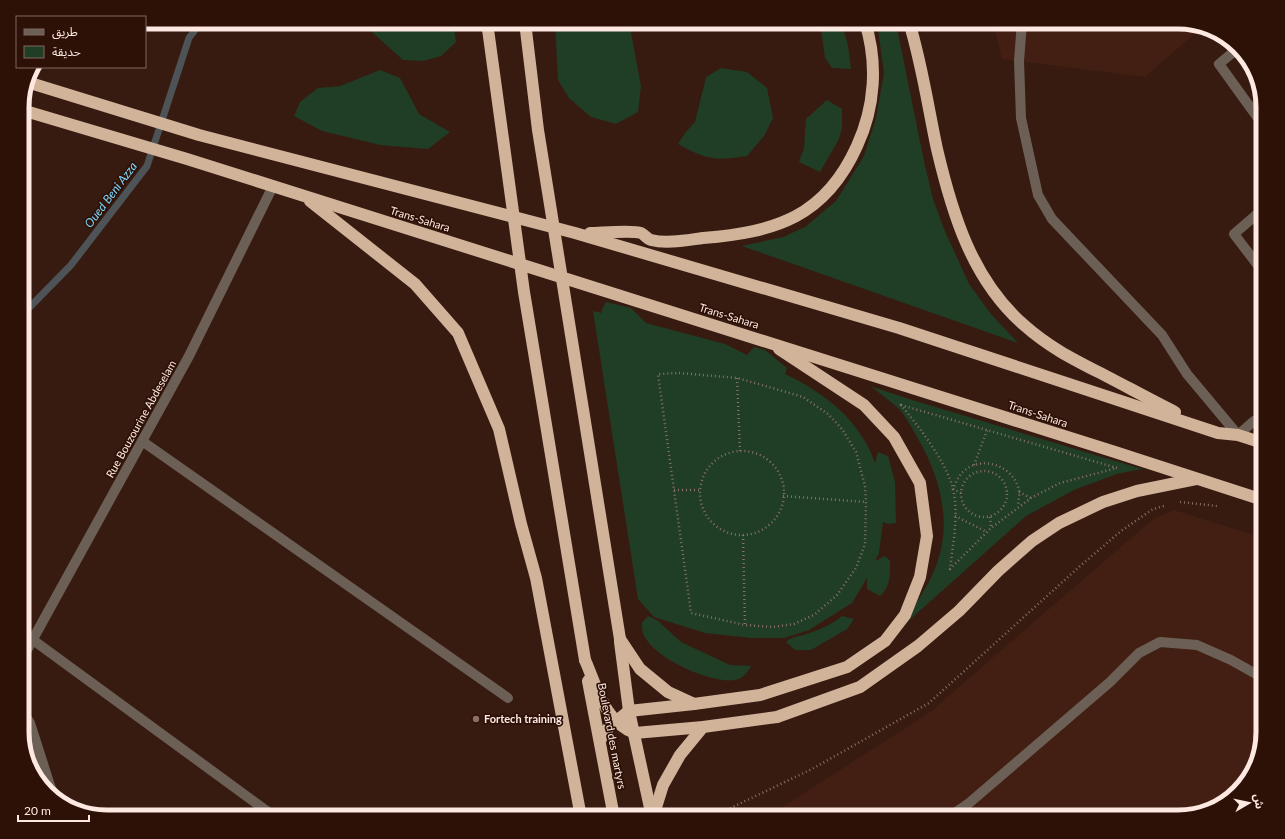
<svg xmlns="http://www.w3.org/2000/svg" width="1285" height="839" viewBox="0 0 1285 839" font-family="Lato,'Noto Sans Arabic',sans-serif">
<rect width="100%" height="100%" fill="#371b11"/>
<g fill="#421f12">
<polygon points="993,22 1178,22 1200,29 1145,77 1002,59"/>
<polygon points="1174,510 1263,538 1263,732 1249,779 1220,806 1178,817 767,817 930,712 1153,519"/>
</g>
<g fill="#203d25">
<polygon points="357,22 453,22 456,42 441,56 423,61 403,60 373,33"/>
<polygon points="555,22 629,22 641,86 638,112 616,124 591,117 569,98 558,80"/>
<polygon points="820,22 841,22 848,45 851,69 832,68 825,58"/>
<polygon points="877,22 893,22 898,33 925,166 933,199 944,229 969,284 991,314 1018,343 742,246 783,237 805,227 836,201 864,156 876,118 884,73"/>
<path d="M721,68L747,72L767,88L773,118L764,136L747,156C714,161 707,160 678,144L685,133L695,122L706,77Z"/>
<polygon points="380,70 400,78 419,114 450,132 428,149 380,145 322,131 294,116 300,102 318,88 340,86"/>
<polygon points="827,100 842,109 842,128 839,139 820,172 799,162 804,148 806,119"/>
<path d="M606,302L631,308L646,323L725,344L747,355L754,347L765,350L787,368L785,374C825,393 860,420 875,463L878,452L888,456L895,482L896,523L888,524L883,522L879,553L875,561L885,556L890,561C890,574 891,586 880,596L867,589V578L852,603L809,630L784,638H751L705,633L654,617L638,599L593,311L602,313L601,311Z"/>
<path d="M870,386L909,399L1142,469L1117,474L1074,490L1026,516L897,631C911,610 927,590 936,566C953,522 940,476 917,437C912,428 907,419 901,411C892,402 881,394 870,386Z"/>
<path d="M648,616L658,621L681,642L698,650L730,665L751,666C747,673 743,678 735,680C711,684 653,658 644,635C642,632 642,626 642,623Z"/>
<path d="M842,616L854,619L847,629L811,650H795L786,642C792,636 798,637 806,634C817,631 833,624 842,616Z"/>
</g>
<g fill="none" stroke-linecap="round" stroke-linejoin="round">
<polyline stroke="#4d5356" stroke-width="7" points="22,315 71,265 147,166 189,38 201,22"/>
<g stroke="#887067" stroke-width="2.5" stroke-dasharray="1 3" stroke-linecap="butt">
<polygon points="679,373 737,378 762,385 803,397 828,414 842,429 856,452 865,486 866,502 865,544 856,568 837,595 814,615 794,624 773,627 745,625 691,613 658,374"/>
<polyline points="737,378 740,451"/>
<path d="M901,405L1117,468L1060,483L1031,498L991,528L950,569C953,543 959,515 953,489C946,461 919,427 901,405Z"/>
<circle cx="742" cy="493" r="42"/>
<polyline points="974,465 987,430"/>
<circle cx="984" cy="494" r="23"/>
<polyline points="674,490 699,490"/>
<polyline points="1019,492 1031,498"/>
<path d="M961,493L953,489C956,482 959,475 965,470C984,455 1014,467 1019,490C1020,495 1018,501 1018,506"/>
<polyline points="783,496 866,502"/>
<polyline points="1180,502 1217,506"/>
<polyline points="955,516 987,532"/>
<polyline points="990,517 991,528"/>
<polyline points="743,535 745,625"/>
<polyline points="712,817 812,769 929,703 1079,567 1121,531 1153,509 1164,506"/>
</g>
<g stroke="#6c6056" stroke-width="10">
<polyline points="1022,22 1019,61 1021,118 1038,195 1052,219 1162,335 1187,374 1238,435 1254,421 1263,418"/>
<polyline points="1237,49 1219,64 1263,125"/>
<polyline points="1263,209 1234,234 1263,272"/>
<polyline points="142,441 508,698"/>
<polyline points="33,640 275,817"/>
<polyline points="22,659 189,356 273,186"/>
<polyline points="22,711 30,723 53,795"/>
<polyline points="949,817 968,804 1110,682 1139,653 1160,642 1197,645 1231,660 1263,678"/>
</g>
<g stroke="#d1b39a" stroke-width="12">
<path d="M909,22C922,64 928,107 937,149C952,213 972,280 1024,325C1051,349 1077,361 1108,377C1131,389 1153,401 1175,412"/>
<polyline points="27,82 199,135 575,233 899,328 1218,433 1238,435 1263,443"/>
<polyline points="22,110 187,159 1115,452 1263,500"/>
<polyline points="310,201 415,284 458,333 499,429 521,524 536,578 581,817"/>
<path d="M590,233C600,233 633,230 641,233C645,235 647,239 651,240C667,244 687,240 703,238C776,232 825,217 857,146C875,107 878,63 865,22"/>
<polyline points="620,639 640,669 668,692 694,704 760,695 847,667 885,641 905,615 920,577 927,536 920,483 894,437 864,405 779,349"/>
<polyline points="620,642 629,711 652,817"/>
<path d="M585,660C597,687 604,722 635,733L703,727L777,717L860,687L918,646L959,611L998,571L1032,541L1059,523L1103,502L1137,491L1196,479"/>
<polyline points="588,681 614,817"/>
<polyline points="600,740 609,727 629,711 694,704"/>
<polyline points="653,817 663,785 680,755 703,727"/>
</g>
<g stroke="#d1b39a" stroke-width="12">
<polyline points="487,22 524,292 585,660"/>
<polyline points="525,22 538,130 620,639"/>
</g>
</g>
<circle fill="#8d6e63" stroke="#2d1107" stroke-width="1.5" cx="476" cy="719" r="4"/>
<g text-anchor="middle" stroke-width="3.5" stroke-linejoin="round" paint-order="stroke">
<g font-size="11" fill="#fde9e2" stroke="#2d1107">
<text transform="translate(420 219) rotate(17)" y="4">Trans-Sahara</text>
<text transform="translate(729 316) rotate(17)" y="4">Trans-Sahara</text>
<text transform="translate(1038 414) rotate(18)" y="4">Trans-Sahara</text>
<text transform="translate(141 419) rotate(-61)" y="4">Rue Bouzourine Abdeselam</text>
<text transform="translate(612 736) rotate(79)" y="4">Boulevard des martyrs</text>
</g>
<g font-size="11" font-weight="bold" fill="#fde9e2" stroke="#2d1107" text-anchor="start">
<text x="484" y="723">Fortech training</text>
</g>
<g font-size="12" font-style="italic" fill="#7ad7fb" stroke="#2d1107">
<text transform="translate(111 195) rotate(-53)" y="4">Oued Beni Azza</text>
</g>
</g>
<path d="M0 0H1285V839H0ZM107 29H1178A78 78 0 0 1 1256 107V732A78 78 0 0 1 1178 810H107A78 78 0 0 1 29 732V107A78 78 0 0 1 107 29Z" fill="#2d1107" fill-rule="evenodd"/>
<path fill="none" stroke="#fde9e2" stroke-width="5" d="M107 29H1178A78 78 0 0 1 1256 107V732A78 78 0 0 1 1178 810H107A78 78 0 0 1 29 732V107A78 78 0 0 1 107 29Z"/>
<rect x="16" y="16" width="130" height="52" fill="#2d1107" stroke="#80675f"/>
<rect x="24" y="29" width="20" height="6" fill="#6c6056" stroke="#80675f"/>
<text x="52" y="36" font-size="12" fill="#fde9e2">طريق</text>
<rect x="24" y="46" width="20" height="12" fill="#203d25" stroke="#80675f"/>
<text x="52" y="56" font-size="12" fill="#fde9e2">حديقة</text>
<g transform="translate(1249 803) rotate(81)" stroke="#2d1107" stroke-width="3" paint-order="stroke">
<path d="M0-3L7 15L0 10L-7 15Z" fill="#fde9e2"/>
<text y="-6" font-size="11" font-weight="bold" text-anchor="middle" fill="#fde9e2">ش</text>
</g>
<path d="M18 815v6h71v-6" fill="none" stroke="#fde9e2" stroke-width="2"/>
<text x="24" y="815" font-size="12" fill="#fde9e2" stroke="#2d1107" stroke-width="3" paint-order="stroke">20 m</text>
</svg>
